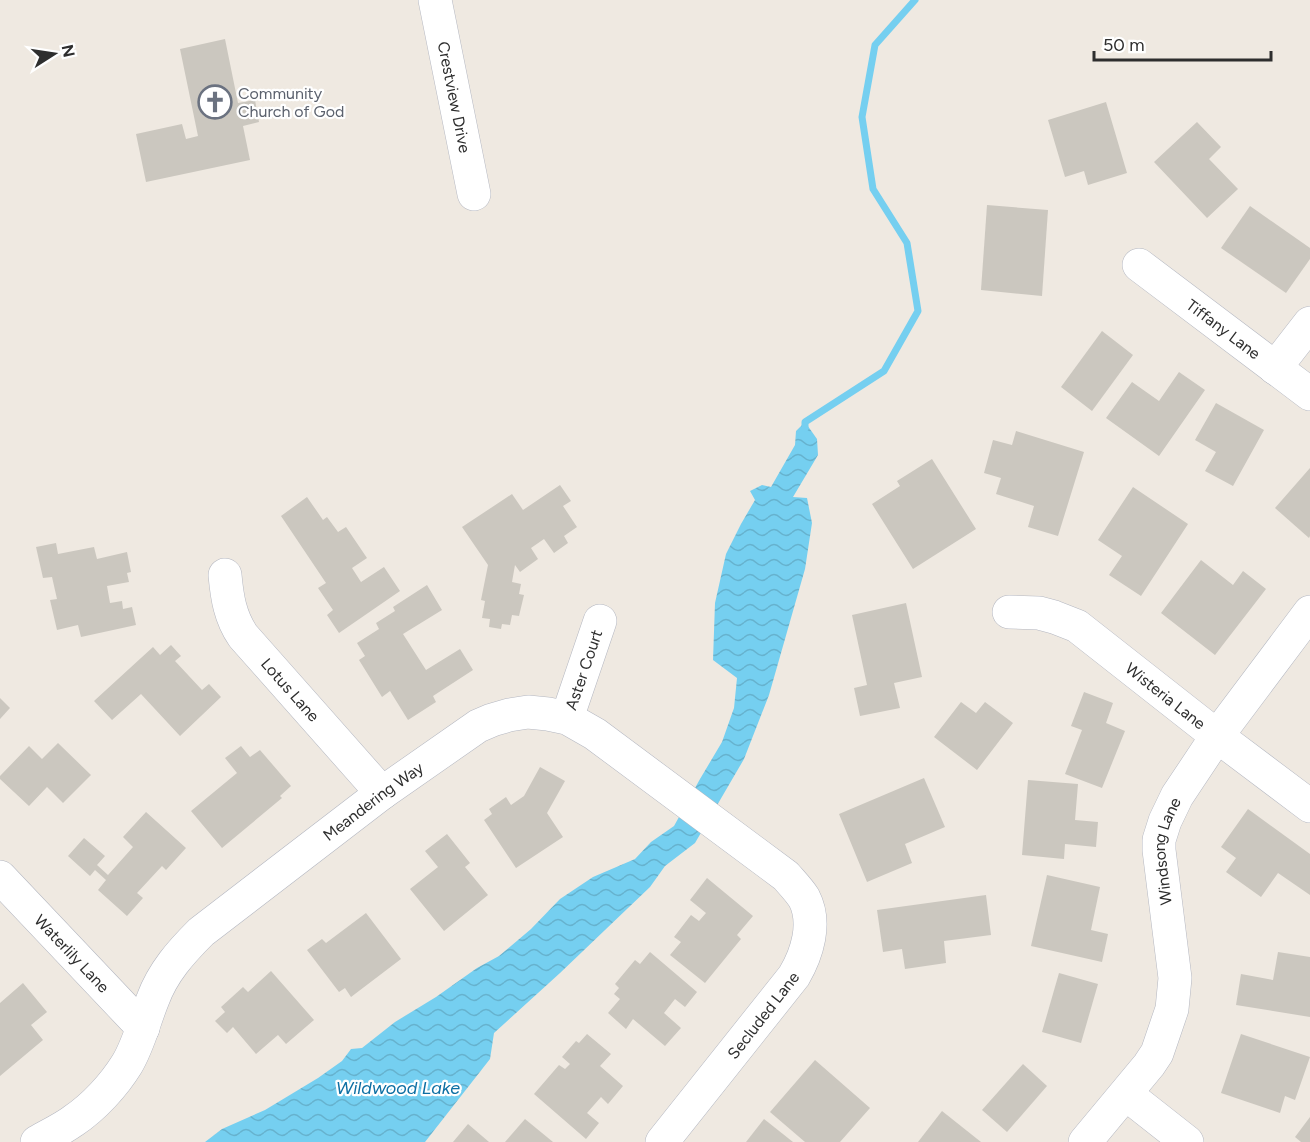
<svg xmlns="http://www.w3.org/2000/svg" width="1310" height="1142" viewBox="0 0 1310 1142" font-family="Figtree,sans-serif">
<defs>
<pattern id="water-waves" width="16" height="10" patternUnits="userSpaceOnUse" patternTransform="scale(1.5)"><rect width="16" height="10" fill="#75cff0"/><path d="M0 5q4-4 8 0t8 0" fill="none" stroke="#66b2ce"/></pattern>
</defs>
<rect width="100%" height="100%" fill="#efe9e1"/>
<polygon fill="url(#water-waves)" points="805,422 817,439 818,455 793,497 807,498 812,523 805,569 769,695 744,759 695,843 665,866 650,887 560,973 494,1033 490,1059 425,1142 205,1142 222,1129 265,1110 318,1078 342,1061 351,1049 362,1048 395,1022 436,997 477,968 499,956 531,929 560,899 593,877 635,859 651,842 674,826 700,779 722,742 734,708 737,678 713,660 715,603 726,554 741,524 755,500 750,491 762,485 771,487 795,445 796,431"/>
<g fill="none" stroke-linecap="round" stroke-linejoin="round">
<polyline stroke="#75cff0" stroke-width="7" points="805,428 805,422 884,371 918,311 907,243 873,189 862,117 875,45 915,0"/>
</g>
<g fill="#cbc7bf">
<polygon points="225,39 238,103 255,100 259,122 243,126 250,160 146,182 136,134 182,124 186,139 198,136 180,49"/>
<polygon points="1106,102 1127,173 1088,185 1084,171 1065,177 1048,120"/>
<polygon points="1197,122 1221,147 1209,159 1238,189 1207,218 1154,162"/>
<polygon points="987,205 1048,210 1042,296 981,290"/>
<polygon points="1250,206 1310,248 1310,259 1286,293 1221,248"/>
<polygon points="1102,331 1133,355 1092,411 1061,387"/>
<polygon points="1179,372 1205,390 1159,456 1106,418 1132,382 1159,401"/>
<polygon points="1216,403 1264,430 1233,486 1205,471 1216,452 1195,440"/>
<polygon points="1016,431 1084,452 1058,536 1028,527 1034,506 996,494 1001,478 984,473 993,440 1012,445"/>
<polygon points="932,459 976,529 913,569 872,504 900,486 897,481"/>
<polygon points="1310,468 1310,536 1309,538 1275,508"/>
<polygon points="560,485 571,501 563,506 577,527 564,536 568,543 554,553 544,539 531,548 538,559 520,572 515,565 512,582 521,584 519,594 524,595 519,616 512,615 510,625 502,624 501,629 489,627 490,619 482,618 485,601 481,600 488,565 462,527 512,494 523,510"/>
<polygon points="1133,487 1188,524 1141,596 1109,575 1122,556 1098,540"/>
<polygon points="307,497 323,520 327,517 338,532 346,527 367,558 352,568 361,582 384,567 400,591 339,633 327,615 333,610 318,588 326,583 281,516"/>
<polygon points="56,543 58,554 94,547 97,559 127,552 131,572 127,573 129,582 107,586 110,603 122,601 123,609 132,607 136,625 81,637 78,625 57,630 50,600 57,599 52,577 43,578 36,547"/>
<polygon points="1201,560 1233,585 1243,571 1266,589 1215,655 1161,613"/>
<polygon points="427,585 442,610 403,634 426,670 460,649 473,670 433,696 436,702 408,720 390,691 382,697 359,660 365,656 357,643 379,629 376,623 395,611 393,607"/>
<polygon points="906,603 922,677 894,683 900,708 860,716 854,688 867,685 852,615"/>
<polygon points="171,645 181,656 175,661 202,690 209,684 221,697 180,736 141,694 112,720 94,701 153,647 160,655"/>
<polygon points="1084,692 1113,703 1106,723 1125,731 1102,788 1065,774 1082,730 1071,726"/>
<polygon points="0,698 10,708 0,719"/>
<polygon points="961,702 976,713 985,702 1013,723 977,770 934,737"/>
<polygon points="58,743 91,775 63,803 47,787 29,806 0,779 0,776 29,746 42,759"/>
<polygon points="241,746 250,757 260,750 291,786 280,796 282,798 222,848 191,811 237,773 225,758"/>
<polygon points="540,767 565,781 547,813 563,837 516,868 484,820 492,814 489,809 506,797 511,805 524,796"/>
<polygon points="924,778 945,827 905,844 912,863 867,882 839,814"/>
<polygon points="1028,780 1078,784 1075,820 1098,822 1096,847 1065,844 1064,859 1022,855"/>
<polygon points="1248,809 1310,854 1310,895 1278,873 1261,897 1226,872 1236,858 1221,847"/>
<polygon points="146,812 186,848 166,870 162,866 137,893 143,898 127,916 98,890 106,880 95,870 90,876 68,856 84,838 105,856 97,865 108,875 133,847 123,837"/>
<polygon points="447,834 470,863 465,867 488,895 444,931 410,889 438,867 425,851"/>
<polygon points="1047,875 1100,887 1091,930 1108,934 1102,962 1031,946"/>
<polygon points="707,878 753,916 737,935 741,939 705,983 670,955 681,942 674,937 691,915 699,921 706,913 690,900"/>
<polygon points="986,895 991,935 944,941 946,963 905,969 902,949 883,952 877,910"/>
<polygon points="366,913 401,959 351,997 345,988 339,992 307,950 322,939 326,943"/>
<polygon points="650,952 697,992 685,1007 675,999 664,1013 681,1028 665,1046 633,1019 626,1029 608,1013 620,999 614,994 619,988 615,984 635,960 640,964"/>
<polygon points="1278,952 1310,957 1310,1017 1236,1005 1241,974 1273,980"/>
<polygon points="271,971 314,1020 286,1044 278,1035 256,1054 233,1027 227,1033 215,1021 225,1012 221,1007 243,987 248,992"/>
<polygon points="1059,973 1098,984 1081,1043 1042,1032"/>
<polygon points="23,983 47,1012 31,1025 43,1040 0,1076 0,1003"/>
<polygon points="587,1034 611,1054 600,1066 623,1086 608,1104 601,1097 587,1113 599,1123 586,1139 534,1094 559,1065 565,1069 570,1064 562,1057 576,1041 579,1043"/>
<polygon points="1241,1034 1310,1057 1295,1100 1285,1096 1280,1113 1221,1093"/>
<polygon points="815,1060 870,1108 840,1142 805,1142 770,1112"/>
<polygon points="1023,1064 1047,1086 1007,1132 982,1110"/>
<polygon points="942,1111 981,1142 918,1142"/>
<polygon points="1310,1117 1310,1142 1301,1142 1295,1137"/>
<polygon points="525,1119 553,1142 505,1142"/>
<polygon points="764,1119 793,1142 746,1142"/>
<polygon points="468,1124 489,1142 453,1142"/>
</g>
<g fill="none" stroke-linecap="round" stroke-linejoin="round">
<defs>
<g id="minor">
<path id="s1" d="M435,0L474,194"/>
<path id="s2" d="M1139,265L1310,394"/>
<polyline points="1275,368 1310,323"/>
<path id="s3" d="M225,575C227,597 230,617 243,636L382,793"/>
<path id="s4" d="M1009,612L1039,613L1054,617L1077,626L1217,736L1310,806"/>
<path id="s5" d="M567,718L600,621"/>
<path id="s6" d="M0,877L143,1028"/>
<polyline points="1126,1094 1187,1142"/>
<path id="s7" d="M37,1142C49,1135 62,1129 73,1121C94,1107 114,1085 127,1064C139,1044 144,1021 153,999C163,972 181,952 201,932L382,793L478,726L492,720L509,715L528,712L548,714L567,718L595,734L786,876C792,883 799,890 804,898C817,923 807,954 794,976L662,1142"/>
<path id="s8" d="M1085,1142L1149,1065L1157,1053L1172,1009L1175,978L1159,850V840L1165,821L1177,796L1217,736L1310,612"/>
</g>
</defs>
<use href="#minor" stroke="#b4b7c1" stroke-width="34"/>
<use href="#minor" stroke="#fff" stroke-width="33"/>
</g>
<defs>
<symbol id="church-ring" viewBox="-11 -11 22 22"><circle r="9.5" fill="#fff" stroke="#6b7280" stroke-width="1.5"/><path d="M-1.2-6h2.4v3.5h3.3v2.4h-3.3V6h-2.4V-.1h-3.3v-2.4h3.3Z" fill="#6b7280"/></symbol>
</defs>
<g fill-rule="evenodd">
<use href="#church-ring" x="196" y="83" width="38" height="38"/>
</g>
<g text-anchor="middle" stroke-width="4.5" stroke-linejoin="round" paint-order="stroke">
<g font-size="16" fill="#5b616d" stroke="#fff" text-anchor="start">
<text x="238" y="99">Community<tspan x="238" dy="18">Church of God</tspan></text>
</g>
<g font-size="16" fill="#2e2e2e" stroke="#fff">
<text dy="6" stroke="none"><textPath href="#s1" startOffset="99">Crestview Drive</textPath></text>
<text dy="6" stroke="none"><textPath href="#s2" startOffset="106">Tiffany Lane</textPath></text>
<text dy="6" stroke="none"><textPath href="#s5" startOffset="51">Aster Court</textPath></text>
<text dy="6" stroke="none"><textPath href="#s3" startOffset="136">Lotus Lane</textPath></text>
<text dy="6" stroke="none"><textPath href="#s4" startOffset="183">Wisteria Lane</textPath></text>
<text dy="6" stroke="none"><textPath href="#s7" startOffset="490">Meandering Way</textPath></text>
<text dy="6" stroke="none"><textPath href="#s8" startOffset="321">Windsong Lane</textPath></text>
<text dy="6" stroke="none"><textPath href="#s6" startOffset="105">Waterlily Lane</textPath></text>
<text transform="translate(763 1015) rotate(-52)" y="6">Secluded Lane</text>
</g>
<g font-size="18" font-style="italic" fill="#0d6fa3" stroke="#fff">
<text x="398" y="1094">Wildwood Lake</text>
</g>
</g>
<g transform="translate(54 54) rotate(78)" stroke="#ffffff" stroke-width="4.5" paint-order="stroke">
<path d="M0-4.5L10 22L0 15L-10 22Z" fill="#2e2e2e"/>
<text y="-9" font-size="16" font-weight="bold" text-anchor="middle" fill="#2e2e2e">N</text>
</g>
<path d="M1094 51v9h177v-9" fill="none" stroke="#2e2e2e" stroke-width="3"/>
<text x="1103" y="51" font-size="18" fill="#2e2e2e" stroke="#ffffff" stroke-width="4.5" paint-order="stroke">50 m</text>
</svg>
